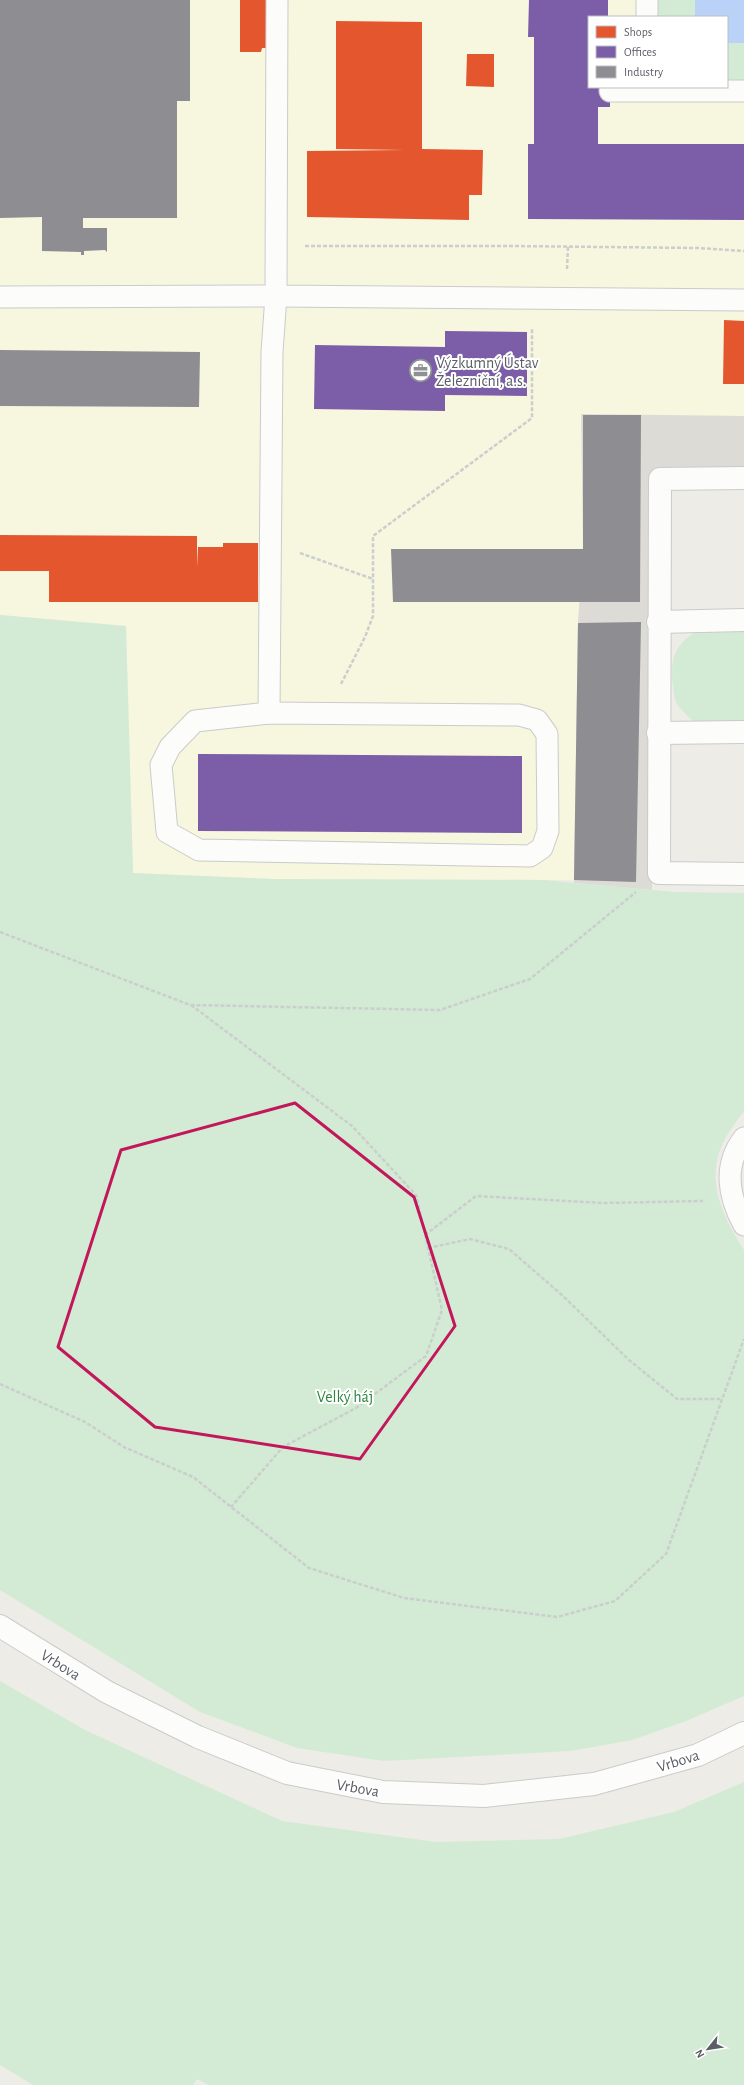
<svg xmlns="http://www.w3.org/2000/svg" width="744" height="2085" viewBox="0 0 744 2085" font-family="'Alegreya Sans',sans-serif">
<rect width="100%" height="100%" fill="#edece6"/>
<path fill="#f7f6df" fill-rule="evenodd" d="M0,0H744V416L583,415V549L578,623L574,880L273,879L133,873L126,626L0,615ZM589,17H727V87H589Z"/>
<polygon fill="#dddbd6" points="581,414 744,416 744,469 655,469 652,890 574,883 578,623 583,549"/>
<g fill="#d3ebd4">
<rect x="654" y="0" width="41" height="17"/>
<rect x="727" y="43" width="17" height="42"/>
<path d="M0,615L126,626L133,873L273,879L543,880L676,892L744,893V1112C738,1118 734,1125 729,1132C702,1174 720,1212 744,1250V1696L686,1721L632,1740L571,1751L384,1761L297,1748L200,1712L0,1590Z"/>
<path d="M703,628L744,629V723L696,724C690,718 682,711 677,704C674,699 674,691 673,686C669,656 677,641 703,628Z"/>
<polygon points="0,1681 85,1730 282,1821 436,1842 559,1839 674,1812 744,1782 744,2085 209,2085 197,2079 193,2085 33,2085 0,2065"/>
</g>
<polygon fill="#bad1f8" points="695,0 744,0 744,43 727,43 727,17 695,17"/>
<g fill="#e4572e">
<polygon points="240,0 271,0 271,48 262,48 261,52 240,52"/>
<polygon points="336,21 422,22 422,149 483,150 482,195 469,195 469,220 307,217 307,151 404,150 336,149"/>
<polygon points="467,54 494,54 494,87 466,86"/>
<polygon points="724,320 744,321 744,384 723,384"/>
<polygon points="0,535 197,536 197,567 198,547 223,547 223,543 258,543 258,602 49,602 49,571 0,571"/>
</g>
<g fill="#7b5ea7">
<polygon points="529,0 608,0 608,17 589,17 589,87 610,87 610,107 598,107 598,144 744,144 744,220 528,219 528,144 534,144 534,37 528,37"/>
<polygon points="445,331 527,332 527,396 445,395 445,411 314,409 315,345 445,347"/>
<polygon points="198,754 522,756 522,833 198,831"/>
</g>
<g fill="#8d8d92">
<polygon points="0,0 190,0 190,101 177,101 177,218 83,218 83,228 107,228 107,252 105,250 84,251 84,255 81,255 81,252 42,251 42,217 0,218"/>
<polygon points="0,350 200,352 199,407 0,406"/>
<polygon points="583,415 641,415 640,602 393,602 391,549 583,549"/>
<polygon points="641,622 636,882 574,880 578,623"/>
</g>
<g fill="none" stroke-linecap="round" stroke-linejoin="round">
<defs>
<g id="lane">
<polyline points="277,0 276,296 744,300"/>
<polyline points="647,17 647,0"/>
<polyline points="610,91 744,91"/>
<polyline points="0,297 276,296 272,352 269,713"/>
<polygon points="269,713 519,715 537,720 547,734 548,831 542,848 530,856 199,850 167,832 161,765 170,747 195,721"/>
<path d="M744,1138C723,1165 728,1196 744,1225"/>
</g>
<g id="street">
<polyline points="744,478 660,479 659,873 744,874"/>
<polyline points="658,622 744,620"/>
<polyline points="658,733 744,732"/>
</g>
<polyline id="secondary" points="0,1626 107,1692 198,1737 287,1773 383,1792 484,1796 594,1784 698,1755 744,1733"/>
</defs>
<use href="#lane" stroke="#cacbca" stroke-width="23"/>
<use href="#street" stroke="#cacbca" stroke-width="24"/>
<use href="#secondary" stroke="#cbcbcb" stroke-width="24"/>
<g stroke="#cacfcd" stroke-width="2.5" stroke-dasharray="4 2" stroke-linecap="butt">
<polyline points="305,246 511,246 698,248 744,251"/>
<polyline points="567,269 568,247"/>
<polyline points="300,553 373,579"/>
<polyline points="341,684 365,637 373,616 373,536 532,418 532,328"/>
<polyline points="0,932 190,1005 440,1010 530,979 636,892"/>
<polyline points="191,1005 352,1126 416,1195 442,1310 426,1356 356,1408 283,1447 231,1507"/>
<polyline points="425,1235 476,1196 603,1203 703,1201"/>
<polyline points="428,1248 470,1239 509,1249 563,1296 629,1360 677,1399 722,1399"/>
<polyline points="0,1384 85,1422 124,1447 193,1477 309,1568 404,1598 557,1617 615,1601 666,1554 744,1339"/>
</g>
<use href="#lane" stroke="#fcfcfb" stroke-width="21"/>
<use href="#street" stroke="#fcfcfb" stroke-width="22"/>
<use href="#secondary" stroke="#fcfcfb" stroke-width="22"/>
</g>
<path fill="none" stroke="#c2185b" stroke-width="3" stroke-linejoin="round" d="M295,1103L414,1197L455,1326L360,1459L155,1427L58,1347L121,1150Z"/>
<defs>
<symbol id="office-ring" viewBox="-11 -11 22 22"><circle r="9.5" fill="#fff" stroke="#8e9093" stroke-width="1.5"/><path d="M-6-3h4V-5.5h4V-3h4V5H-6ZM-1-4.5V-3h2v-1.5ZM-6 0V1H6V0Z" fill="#8e9093"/></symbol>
</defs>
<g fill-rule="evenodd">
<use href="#office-ring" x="408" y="358" width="25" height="25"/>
</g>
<g text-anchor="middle" stroke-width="4" stroke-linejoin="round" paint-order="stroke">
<g font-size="16" fill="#5b5e66" stroke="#fff" text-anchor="start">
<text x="436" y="368">Výzkumný Ústav<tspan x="436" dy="18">Železniční, a.s.</tspan></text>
</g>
<g font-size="16" fill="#2b8541" stroke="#fff">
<text x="345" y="1402">Velký háj</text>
</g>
<g font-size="16" fill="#5b5e66" stroke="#fff">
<text transform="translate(61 1664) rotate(32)" y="6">Vrbova</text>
<text transform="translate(678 1760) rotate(-17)" y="6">Vrbova</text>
<text transform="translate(358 1787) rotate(10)" y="6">Vrbova</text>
</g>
</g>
<rect x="588" y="16" width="140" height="72" fill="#ffffff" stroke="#bdbfc2"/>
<rect x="596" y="26" width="20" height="12" fill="#e4572e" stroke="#bdbfc2"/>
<text x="624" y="36" font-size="12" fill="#5b5e66">Shops</text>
<rect x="596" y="46" width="20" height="12" fill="#7b5ea7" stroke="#bdbfc2"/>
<text x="624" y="56" font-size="12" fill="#5b5e66">Offices</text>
<rect x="596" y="66" width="20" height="12" fill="#8d8d92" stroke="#bdbfc2"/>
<text x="624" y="76" font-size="12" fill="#5b5e66">Industry</text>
<g transform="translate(708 2049) rotate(240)" stroke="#ffffff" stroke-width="3" paint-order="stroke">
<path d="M0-3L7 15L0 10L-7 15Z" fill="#5b5e66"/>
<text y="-6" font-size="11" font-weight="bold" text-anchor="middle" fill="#5b5e66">N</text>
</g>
</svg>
